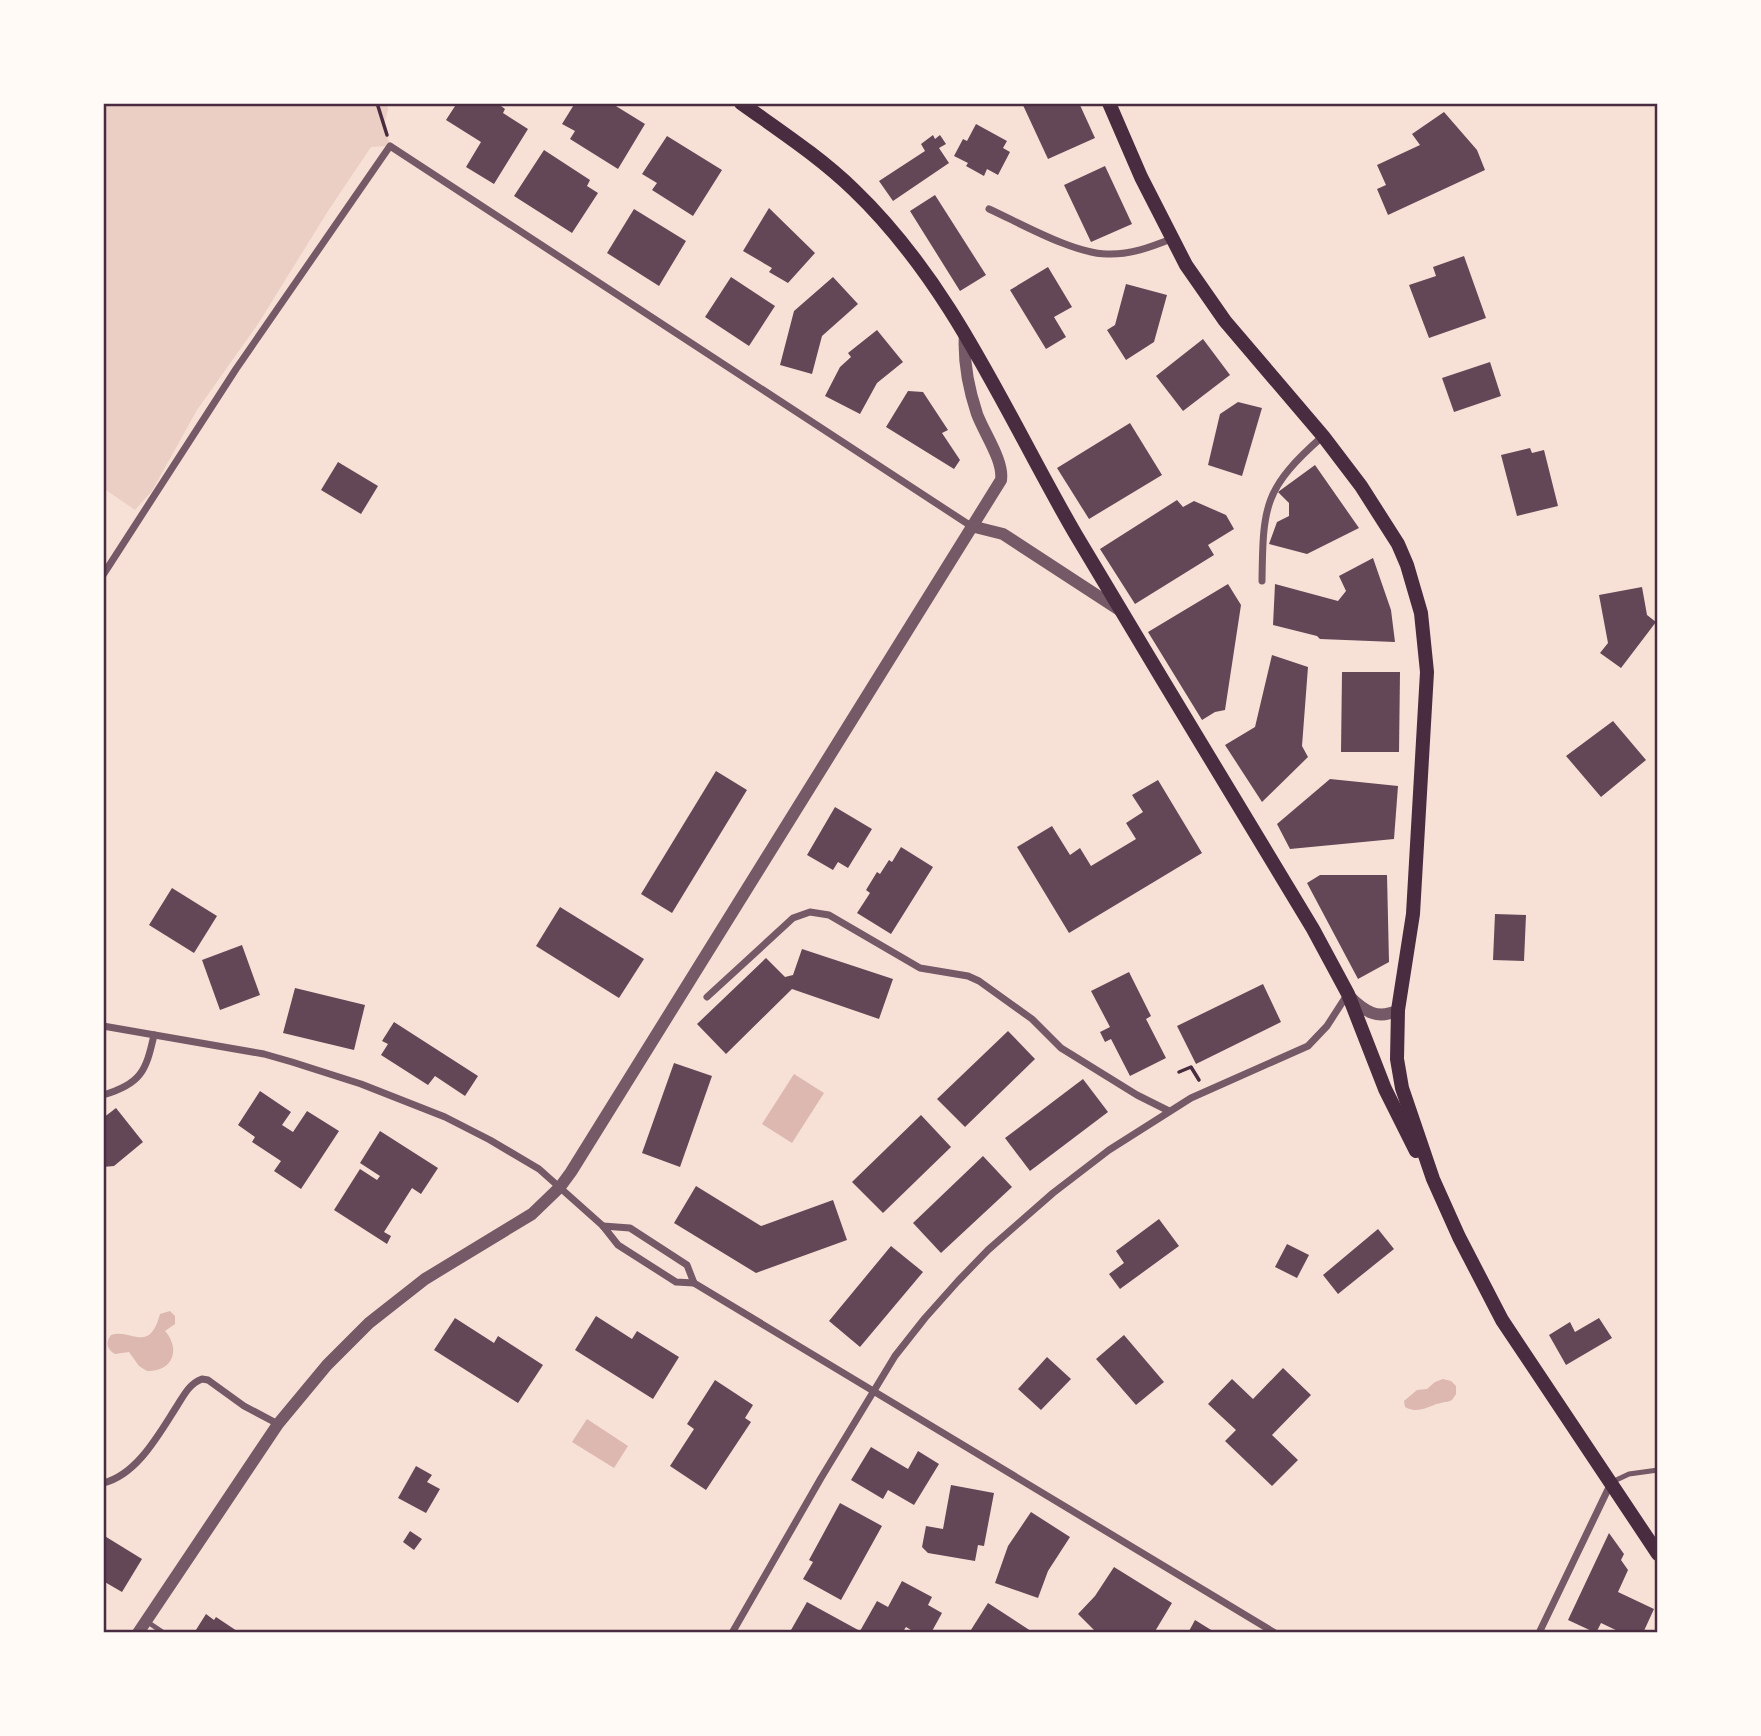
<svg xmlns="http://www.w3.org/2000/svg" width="1761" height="1736" viewBox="0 0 1761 1736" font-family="'Alegreya Sans',sans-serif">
<rect width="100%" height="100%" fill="#f7e1d7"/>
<polygon fill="#ebcfc5" points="103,103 387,103 388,110 384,124 390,146 371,147 328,211 258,324 197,410 152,491 135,510 103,488"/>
<g fill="#dcb8b0">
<polygon points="794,1074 824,1093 792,1143 762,1124"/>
<path d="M170,1311L175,1316V1324L165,1331C181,1349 173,1372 147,1371L139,1366L129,1352L115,1354C107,1350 105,1342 111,1335C131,1328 149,1355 160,1314Z"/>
<path d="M1443,1379L1451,1381L1456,1386V1394L1452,1400C1446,1403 1440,1402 1434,1405C1424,1409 1416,1413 1405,1407L1404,1401L1417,1390L1427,1389L1435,1382Z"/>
<polygon points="587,1419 628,1446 614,1468 572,1442"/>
</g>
<g fill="#644757">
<polygon points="457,103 497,103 505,109 503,113 528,129 494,184 466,167 481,142 446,120"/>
<polygon points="575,103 611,103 645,124 618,169 570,139 575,131 562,124"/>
<polygon points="1022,103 1079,103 1095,138 1048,159"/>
<polygon points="1444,112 1477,150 1485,170 1388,215 1377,189 1386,185 1377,165 1420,145 1412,134"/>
<polygon points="976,124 1007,141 1003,148 1010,152 998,175 987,169 984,176 966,166 968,163 954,156 963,139 967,141"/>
<polygon points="933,135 935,139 940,135 946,144 939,148 949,163 893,201 879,181 925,151 921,144"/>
<polygon points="667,136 722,170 693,216 652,190 657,183 642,174"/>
<polygon points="544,150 590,180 587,186 598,193 572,233 514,196"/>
<polygon points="1105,166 1132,224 1091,242 1064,185"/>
<polygon points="935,195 986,275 960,291 910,211"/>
<polygon points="769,208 815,253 788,283 769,272 772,268 743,251"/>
<polygon points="634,209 686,241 659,286 607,253"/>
<polygon points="1464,256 1486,318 1429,338 1409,285 1436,276 1433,267"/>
<polygon points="1048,267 1072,307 1054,317 1066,337 1046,349 1010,290"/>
<polygon points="731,277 775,306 749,346 705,317"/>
<polygon points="833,277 858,304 822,336 812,374 780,365 794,311"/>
<polygon points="1126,284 1167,295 1154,342 1126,360 1107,330 1115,325"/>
<polygon points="877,330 903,362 877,383 860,414 825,396 840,367 851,357 848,353"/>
<polygon points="1203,339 1230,375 1183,411 1156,376"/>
<polygon points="1490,362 1501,396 1454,412 1442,378"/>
<polygon points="908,391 923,392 948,430 942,433 960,460 954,469 886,427"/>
<polygon points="1238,402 1262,408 1242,476 1208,465 1220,414"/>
<polygon points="1130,423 1162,475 1089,519 1057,468"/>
<polygon points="1530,448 1532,453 1544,450 1558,506 1517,516 1501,455"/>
<polygon points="338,462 378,486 361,514 321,490"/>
<polygon points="1315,465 1359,528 1307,554 1269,544 1277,522 1289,516 1289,503 1278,492"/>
<polygon points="1177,500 1183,507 1194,501 1226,515 1234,529 1208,545 1214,555 1135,604 1100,549"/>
<polygon points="1373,558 1391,610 1395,642 1320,639 1317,636 1273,625 1275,584 1338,601 1346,591 1339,576"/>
<polygon points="1228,584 1241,605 1225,710 1215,712 1202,720 1148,632"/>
<polygon points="1642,587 1647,615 1656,622 1621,668 1600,653 1608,643 1599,595"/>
<polygon points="1272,655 1308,667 1302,746 1308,757 1262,802 1225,745 1255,727"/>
<polygon points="1342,672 1400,672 1399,752 1341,752"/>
<polygon points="1613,721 1646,760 1601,797 1566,756"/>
<polygon points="716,771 747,790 672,913 641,894"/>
<polygon points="1330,779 1398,786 1394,839 1290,849 1277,824"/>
<polygon points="1158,780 1202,853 1069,933 1017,847 1052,826 1070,855 1080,848 1091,866 1136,839 1126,823 1143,812 1132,795"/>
<polygon points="835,807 872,829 848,868 838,862 833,870 807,855"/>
<polygon points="901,847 933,867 891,934 857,913 870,893 866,890 877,872 880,874 889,860 892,862"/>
<polygon points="1320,875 1387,875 1389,962 1358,979 1307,883"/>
<polygon points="172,888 217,916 194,953 149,925"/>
<polygon points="560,907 644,959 619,998 536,946"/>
<polygon points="1495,914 1526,915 1524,961 1493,960"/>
<polygon points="242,945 260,995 220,1010 202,960"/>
<polygon points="802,949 893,979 879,1019 792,989 726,1054 697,1024 766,958 785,977 793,975"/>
<polygon points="1129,972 1151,1016 1146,1019 1166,1058 1130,1076 1111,1039 1105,1042 1100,1032 1110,1027 1091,991"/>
<polygon points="1263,984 1281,1022 1196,1064 1177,1026"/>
<polygon points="295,988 365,1005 354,1050 283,1033"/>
<polygon points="394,1022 478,1076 465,1096 435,1076 428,1085 381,1055 388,1044 382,1041"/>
<polygon points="1008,1031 1035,1059 965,1127 937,1099"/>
<polygon points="674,1063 712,1076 680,1167 642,1153"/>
<polygon points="1083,1079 1108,1112 1030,1171 1005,1138"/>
<polygon points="260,1091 291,1112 282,1125 293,1132 307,1111 339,1131 301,1189 274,1171 281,1161 252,1142 255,1137 238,1125"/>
<polygon points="116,1108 143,1142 114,1166 103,1167 103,1118"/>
<polygon points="921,1115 951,1147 883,1213 852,1182"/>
<polygon points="380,1131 438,1168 421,1194 412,1188 384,1232 391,1236 387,1244 334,1210 360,1169 377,1180 380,1176 360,1163"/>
<polygon points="983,1156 1012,1187 941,1253 913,1223"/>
<polygon points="696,1186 761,1226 833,1200 847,1240 756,1273 674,1223"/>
<polygon points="1159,1219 1179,1246 1120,1289 1109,1274 1124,1263 1116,1251"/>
<polygon points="1378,1229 1394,1249 1338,1294 1323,1275"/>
<polygon points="1287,1244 1309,1255 1297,1278 1275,1267"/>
<polygon points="891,1246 923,1272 860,1347 829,1321"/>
<polygon points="596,1316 632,1339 637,1331 679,1357 653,1399 575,1350"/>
<polygon points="455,1318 494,1343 498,1336 543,1365 518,1403 434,1350"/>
<polygon points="1599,1318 1612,1338 1566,1365 1549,1335 1570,1322 1575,1332"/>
<polygon points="1124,1335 1164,1382 1136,1405 1096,1359"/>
<polygon points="1047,1357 1071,1379 1041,1410 1018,1389"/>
<polygon points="1283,1368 1311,1395 1272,1435 1298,1460 1272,1486 1225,1441 1236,1430 1208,1404 1232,1379 1253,1399"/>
<polygon points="715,1380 753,1405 745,1418 751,1422 706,1490 670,1466 694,1429 687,1424"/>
<polygon points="871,1447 908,1469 918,1451 939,1464 914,1505 888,1490 883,1499 851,1480"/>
<polygon points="416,1466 432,1475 427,1482 440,1489 426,1513 398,1498"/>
<polygon points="951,1485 994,1493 984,1546 978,1545 975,1561 928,1553 922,1547 926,1526 943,1529"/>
<polygon points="840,1503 882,1526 841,1600 803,1579 813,1562 809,1560"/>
<polygon points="1031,1512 1070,1537 1048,1571 1038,1598 995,1583 1008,1546"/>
<polygon points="410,1531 422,1539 414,1550 403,1542"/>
<polygon points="1609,1533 1624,1554 1621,1560 1628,1570 1618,1592 1654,1609 1643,1633 1622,1633 1601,1623 1596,1633 1568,1620"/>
<polygon points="103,1535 142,1559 122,1592 103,1581"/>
<polygon points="1114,1567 1172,1603 1154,1633 1097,1633 1078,1614 1095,1596"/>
<polygon points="902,1581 932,1597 928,1605 942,1613 931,1633 916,1633 906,1627 902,1633 796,1633 791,1630 807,1602 860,1631 877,1601 888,1607"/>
<polygon points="988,1603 1034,1633 969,1633"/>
<polygon points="206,1614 214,1620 216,1617 240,1633 194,1633"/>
<polygon points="1195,1620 1216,1633 1188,1633"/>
</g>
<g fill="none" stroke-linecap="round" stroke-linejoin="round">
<g stroke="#4a2c40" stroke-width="3.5">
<polyline points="377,103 387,135"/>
<polyline points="1179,1072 1191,1067 1199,1080"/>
</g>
<g stroke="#755966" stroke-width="5">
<polyline points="1612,1482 1629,1474 1658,1470"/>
<polyline points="146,1621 164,1633"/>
</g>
<g stroke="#755966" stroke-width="7">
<path d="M989,209C1020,223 1074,254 1107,254C1130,255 1151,247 1171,239"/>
<polyline points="103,575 236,369 390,146 971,526"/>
<path d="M1262,581C1263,505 1264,488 1323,436"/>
<polyline points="707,997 793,918 810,912 829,915 920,968 968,976 979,981 1032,1019 1061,1048 1137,1095 1169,1111"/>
<polyline points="103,1026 264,1054 292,1062 361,1084 445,1117 490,1140 539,1169 603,1226 618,1245 676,1282 694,1283 1275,1633"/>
<path d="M103,1095C141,1084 146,1071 154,1035"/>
<polyline points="603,1226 630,1228 687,1265 694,1283"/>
<path d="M103,1483C137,1475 159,1434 177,1406C184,1395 189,1384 202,1379L208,1380L244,1406L278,1424"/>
<polyline points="732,1633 821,1478 895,1356 925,1318 958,1281 988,1250 1053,1193 1109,1150 1191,1098 1308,1046 1327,1026 1347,995"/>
<polyline points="1539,1633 1611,1483"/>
</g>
<g stroke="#755966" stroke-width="12">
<polyline points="971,526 1003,534 1121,611"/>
<path d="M1350,997C1365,1012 1378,1020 1398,1010"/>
<path d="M138,1633L278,1424L327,1365L369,1323L425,1279L532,1214L560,1187L571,1172L1001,480C1004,461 984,433 977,414C968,387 963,361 965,333"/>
</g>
<g stroke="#4a2c40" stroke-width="14">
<path d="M741,103C780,131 820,157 854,190C955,287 1007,417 1076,535C1154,667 1234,797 1313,929L1348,994L1385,1089L1416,1151"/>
<polyline points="1109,103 1141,177 1186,265 1225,321 1323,436 1361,486 1398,544 1407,565 1421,613 1427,672 1413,914 1398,1010 1397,1059 1402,1088 1433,1179 1459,1237 1502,1320 1658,1554"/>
</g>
</g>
<rect width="1761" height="1736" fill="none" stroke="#fffaf5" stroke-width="210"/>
<rect x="105" y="105" width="1551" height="1526" fill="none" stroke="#4a2c40" stroke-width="2.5"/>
</svg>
